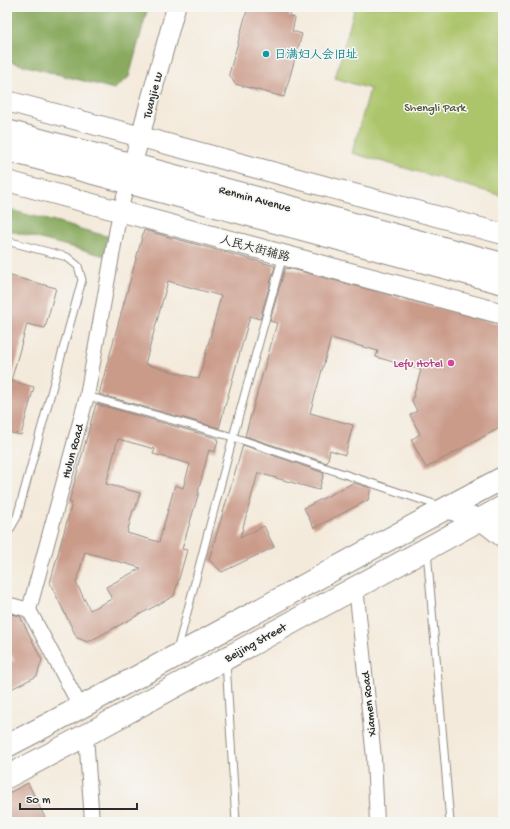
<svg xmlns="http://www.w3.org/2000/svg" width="510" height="829" viewBox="0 0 510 829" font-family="'Gochi Hand','LXGW WenKai TC',sans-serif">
<rect width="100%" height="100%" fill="#f6f6f2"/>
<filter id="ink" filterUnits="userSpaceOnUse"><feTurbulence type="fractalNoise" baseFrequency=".025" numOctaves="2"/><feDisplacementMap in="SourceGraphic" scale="8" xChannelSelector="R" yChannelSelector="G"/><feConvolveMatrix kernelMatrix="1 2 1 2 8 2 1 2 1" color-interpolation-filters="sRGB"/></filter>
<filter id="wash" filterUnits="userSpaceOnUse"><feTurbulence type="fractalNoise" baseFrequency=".012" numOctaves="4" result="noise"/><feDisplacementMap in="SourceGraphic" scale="16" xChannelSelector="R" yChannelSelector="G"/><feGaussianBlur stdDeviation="0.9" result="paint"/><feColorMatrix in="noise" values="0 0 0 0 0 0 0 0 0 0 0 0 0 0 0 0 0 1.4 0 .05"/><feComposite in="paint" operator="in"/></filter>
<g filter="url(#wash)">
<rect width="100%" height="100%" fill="#f4eadb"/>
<polygon fill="#acc56b" stroke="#6c784b" points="355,7 503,7 503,196 352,153 370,89 335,78"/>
<g fill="#89aa5f" stroke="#5a6a45">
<polygon points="17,7 148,7 129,77 114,89 7,61 7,19"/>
<polygon points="7,209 110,237 105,256 7,230"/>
</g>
<g id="blocks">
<g fill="#cb9b8a" fill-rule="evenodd">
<polygon points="248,7 292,7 289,16 295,18 292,31 302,34 284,97 235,84 229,74"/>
<path d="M144,230L275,266L260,319L250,316L219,428L99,394ZM168,281L221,296L199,379L145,364Z"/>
<polygon points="285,268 288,269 288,268 503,325 503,426 426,468 411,440 420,434 410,415 417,411 412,401 421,370 376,357 378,351 331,338 310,413 353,425 345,455 330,450 327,463 245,436 277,323 270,321"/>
<polygon points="7,275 56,288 45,328 27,324 11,381 34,387 21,435 7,432"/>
<path d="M96,404L216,438V439L218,440L215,452L209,450L198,492H199L182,549L187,550L174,596L88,642L77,638L50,583L72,503L69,502ZM118,439L155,449L153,454L190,464L183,488L175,485L159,542L127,533L133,510H135L140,493L106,484ZM85,552L141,568L106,587L112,599L90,610L76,583Z"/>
<polygon points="243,445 324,473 319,490 258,473 240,538 264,526 274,547 222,572 209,560"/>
<polygon points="353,483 371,488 368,500 314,528 304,508"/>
<polygon points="7,613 20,616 42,660 37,676 7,691 7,664 14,661 7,647"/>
<polygon points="28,783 47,822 7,822 7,794"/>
</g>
</g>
</g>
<g filter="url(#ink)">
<use href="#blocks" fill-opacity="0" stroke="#908a83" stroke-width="1"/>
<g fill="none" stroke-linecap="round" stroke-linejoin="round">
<defs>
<g id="service">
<polyline points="7,241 67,257 78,266 82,280 17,517 9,531 7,531"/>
<polyline points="87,396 233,437 440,506"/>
<polyline points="427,551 450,822"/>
<polyline points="177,651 233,437 283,255"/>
<polyline points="226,662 236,822"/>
</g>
<g id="minor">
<polyline points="356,587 374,758 377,822"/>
<polyline points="7,604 29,610"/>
<polyline points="81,708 29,610 87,396 120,211 128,182"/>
<polyline points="86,735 92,822"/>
</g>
<polyline id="tertiary" points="129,177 176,7"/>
<g id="secondary">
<polyline points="7,101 503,234"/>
<polyline points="7,181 503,314"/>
<polyline points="446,508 480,519 503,537"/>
</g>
<g id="primary">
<polyline points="7,131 503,264"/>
<polyline points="7,150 503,283"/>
<path d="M7,746C174,660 337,565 503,478"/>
<polyline points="7,777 86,735 503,507"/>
</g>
</defs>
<use href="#service" stroke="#908a83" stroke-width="9"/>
<use href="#minor" stroke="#908a83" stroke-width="16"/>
<use href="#tertiary" stroke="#908a83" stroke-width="20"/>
<use href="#secondary" stroke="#908a83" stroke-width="22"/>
<use href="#primary" stroke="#908a83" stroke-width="24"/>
<use href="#service" stroke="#fff" stroke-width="7"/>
<use href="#minor" stroke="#fff" stroke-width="14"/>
<use href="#tertiary" stroke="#fff" stroke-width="18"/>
<use href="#secondary" stroke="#fff" stroke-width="20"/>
<use href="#primary" stroke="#fff" stroke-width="22"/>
</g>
</g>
<circle fill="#0f9aa8" stroke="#f6f6f2" stroke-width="1.5" cx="266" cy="54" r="4"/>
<circle fill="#d1479c" stroke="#f6f6f2" stroke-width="1.5" cx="451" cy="363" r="4"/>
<g text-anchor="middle" stroke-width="3" stroke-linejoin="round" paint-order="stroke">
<g font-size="12" fill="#0d838f" stroke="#f6f6f2" text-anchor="start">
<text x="274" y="58">日满妇人会旧址</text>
</g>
<g font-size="12" fill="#2b2b2b" stroke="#f6f6f2">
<text transform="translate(152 95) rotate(-75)" y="4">Tuanjie Lu</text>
<text transform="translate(255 198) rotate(15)" y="4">Renmin Avenue</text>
<text transform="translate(255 248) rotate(15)" y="4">人民大街辅路</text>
<text transform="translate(72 451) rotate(-75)" y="4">Hulun Road</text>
<text transform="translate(255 642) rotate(-29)" y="4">Beijing Street</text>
<text transform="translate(368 704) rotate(-96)" y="4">Xiamen Road</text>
</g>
<g font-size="12" fill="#52593e" stroke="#f6f6f2">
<text x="435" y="111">Shengli Park</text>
</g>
<g font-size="12" fill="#b23c85" stroke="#f6f6f2" text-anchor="end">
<text x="443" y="367">Lefu Hotel</text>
</g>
</g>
<rect width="510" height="829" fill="none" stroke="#f6f6f2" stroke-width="24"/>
<path d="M20 803v6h117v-6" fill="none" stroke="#2b2b2b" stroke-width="2"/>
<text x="26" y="803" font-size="12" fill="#2b2b2b" stroke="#f6f6f2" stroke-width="3" paint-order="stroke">50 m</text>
</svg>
